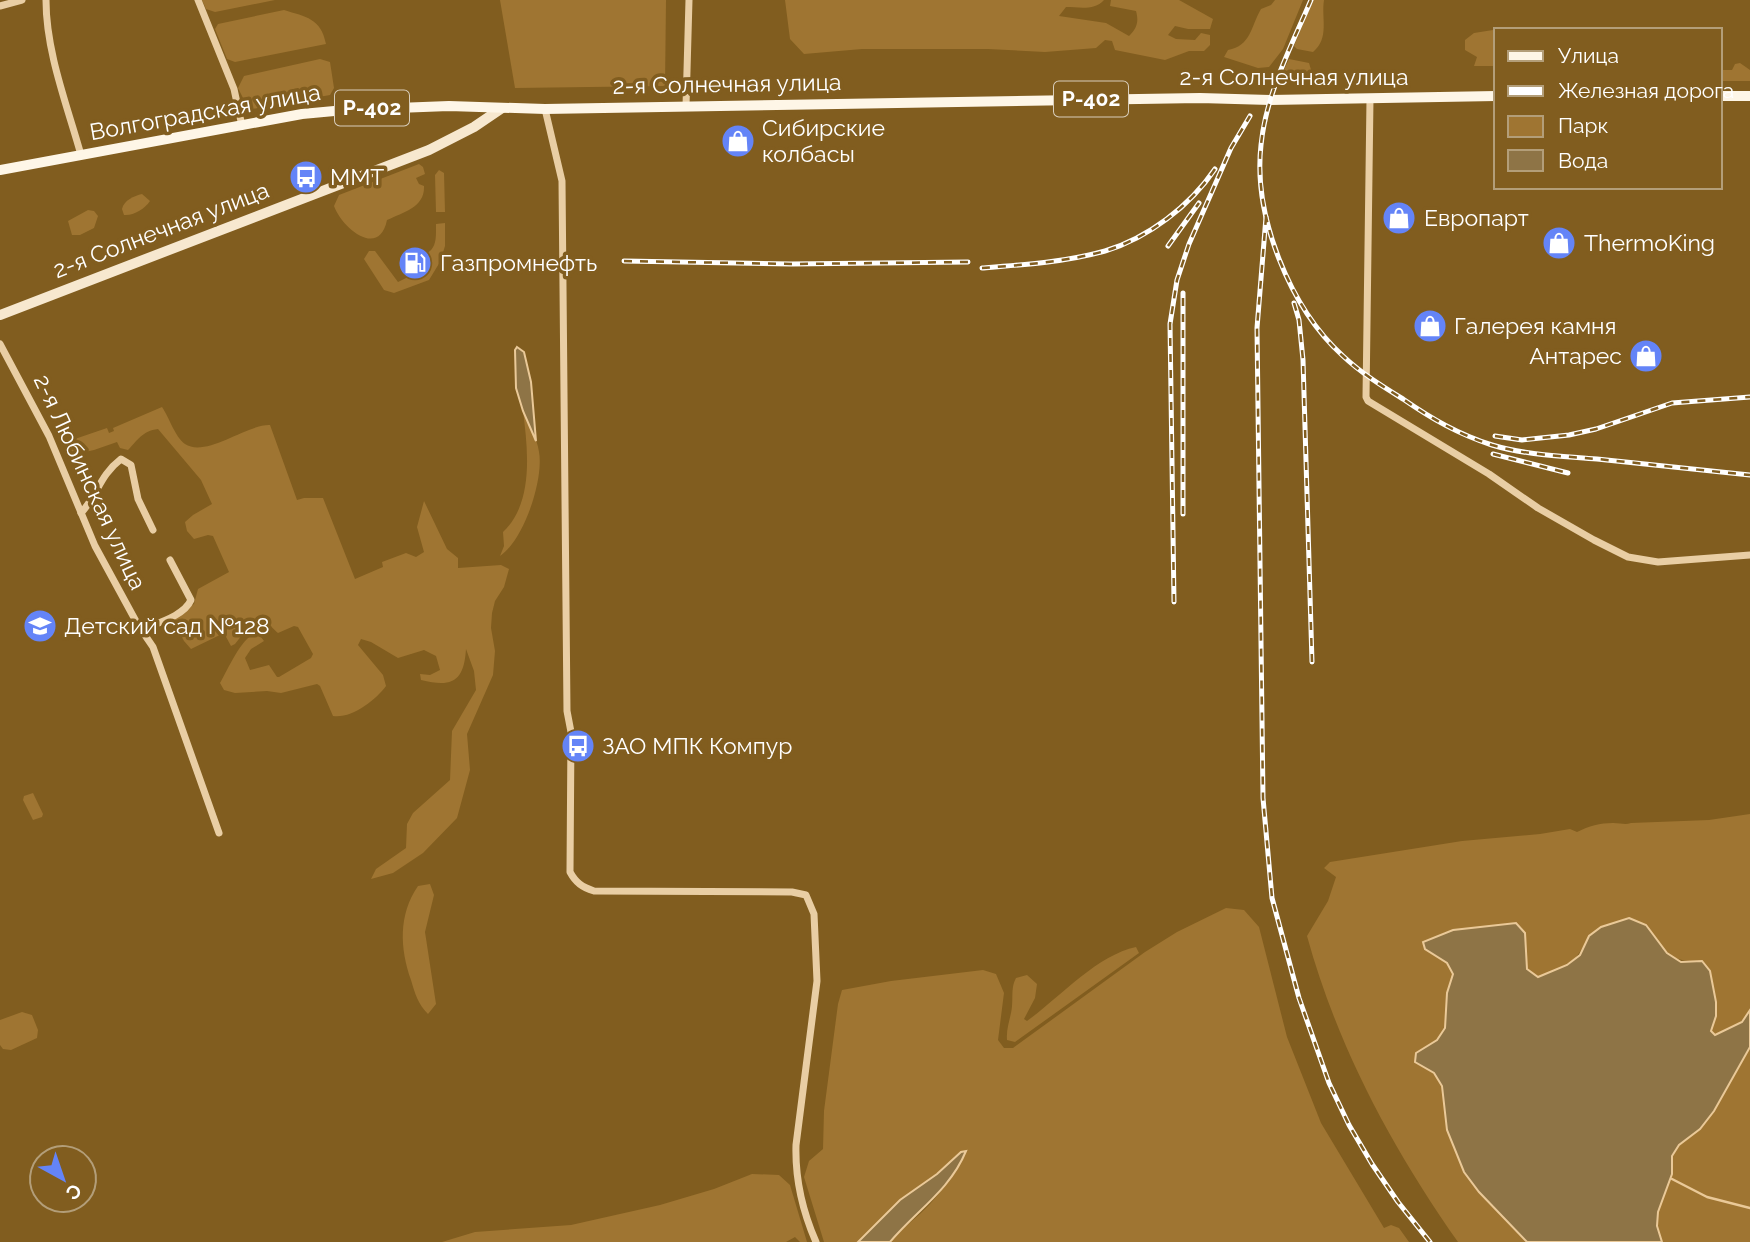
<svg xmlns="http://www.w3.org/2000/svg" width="1750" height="1242" viewBox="0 0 1750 1242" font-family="Raleway,sans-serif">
<rect width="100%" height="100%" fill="#815d1f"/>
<g fill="#9f7532">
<polygon points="202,0 275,0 215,12 206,9"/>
<polygon points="500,0 666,0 665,86 515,88"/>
<path d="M785,0H1104C1094,11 1079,7 1066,7L1059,16L1106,23L1129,36C1137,28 1139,22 1136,11L1110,6L1111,0H1179L1213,19L1210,29H1188L1175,26L1168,35L1176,39L1195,40L1201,33L1210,35V45L1204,51H1189L1165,60L1115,50L1112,41L1105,40L1096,48L1045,52L988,49H862L804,54L790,39Z"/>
<path d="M1275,0H1303L1283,49L1269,67L1258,68L1224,57L1228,50C1251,46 1251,26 1261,9L1271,5Z"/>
<path d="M1313,0H1324C1321,18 1330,38 1313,52L1297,49L1294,46Z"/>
<path d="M284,10C306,17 321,18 326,44L235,62L227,59L215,29L218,24Z"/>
<polygon points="1493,30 1496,31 1496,66 1474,66 1477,57 1465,50 1465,40 1474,33"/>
<polygon points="320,59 330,62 334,88 330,95 252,109 247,106 238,88 244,76"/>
<polygon points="1289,59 1309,63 1312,73 1310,83 1299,83 1286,77 1284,70"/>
<polygon points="1740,63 1750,70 1750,81 1720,81 1720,70 1732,70 1735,64"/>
<path d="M419,164L423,167L425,174L416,178L419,184L424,186C425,207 404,212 387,220C379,259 342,228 334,206L339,195Z"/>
<polygon points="439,170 444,173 445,212 436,212 435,175"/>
<path d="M142,194L150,201C145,209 133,216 124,215L122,209C124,200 134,196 142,194Z"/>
<polygon points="88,210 94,211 98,216 94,228 80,235 72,235 68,221"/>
<path d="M445,223V246L440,262L429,280L394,293L384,290L364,259L369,251H375L398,282L424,269L419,258C437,250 436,242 436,224Z"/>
<path d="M162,407C169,417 175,437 185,444C206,458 247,424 270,425L297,500L304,498H323L355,579L383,567L382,562L406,553L416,557L424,552L417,527L424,501L447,549L458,558V568L501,565L509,569L504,587L495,601L492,613L491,628L495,651L493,675L467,734L470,770L457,818L423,853L393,873L371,879L376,869L406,848L407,824L413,813L450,780L452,731L476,690L474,671L466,649C464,681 453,688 421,680L420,674L430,675L440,670L436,656L424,650L398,658L371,642L361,639L358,645L383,675L386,686C376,700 351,719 333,716L320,686L317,684L281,693L267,691L235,693L224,690L220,683C229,668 240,639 257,632L264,641L251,649L245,658L250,670L269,665L277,677H279L311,658L313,654L298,627L294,626L278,633C274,630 270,624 265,622C253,617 241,637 235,644L231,646L225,635L222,634L191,649L184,641L173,620L194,604L198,589L229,572L213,536L208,535L194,539L187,531L185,522L193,515L212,504L201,480L158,429C142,431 138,440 128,450L120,448L117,442L94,450L71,455L66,442L107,428L109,433L114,431L113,428Z"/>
<path d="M523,411C529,424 537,438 539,452C544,479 524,540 500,556L504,546L503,532C534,503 528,450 523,411Z"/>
<polygon points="33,793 43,814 42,817 33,820 23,800 24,796"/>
<path d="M1750,814V1010C1742,1024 1731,1031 1715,1035L1711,1032L1716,1015L1701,961C1667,963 1665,950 1646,925L1589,936C1575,965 1566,966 1538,977L1527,969L1525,934L1515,923L1453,930L1425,949L1447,963L1453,974L1447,993L1445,1028L1437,1040L1416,1053L1434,1073L1442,1086L1447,1130L1464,1172L1479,1192L1527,1242H1458C1392,1148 1338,1048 1307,936L1328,901L1336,877L1324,868L1330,862L1462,841L1540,834L1570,829L1577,832C1589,826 1600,823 1613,823C1621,823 1625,825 1631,823L1709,820Z"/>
<path d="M430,884L434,895L425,932L436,1004L428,1014C418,1004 415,994 411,980C400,949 398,915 418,886Z"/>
<path d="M1226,908L1244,910L1259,927L1287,1037L1321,1123L1384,1228L1391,1225L1399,1228L1409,1242H890C902,1228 917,1218 930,1204C944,1189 954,1171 965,1154L961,1152L937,1174L900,1200L858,1242H824L804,1177L809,1161L823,1149L824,1111L838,1004L842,990L891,981L983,970L996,974L1004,993L998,1040L1004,1048H1013L1145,952L1177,932Z"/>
<path d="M1136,947L1139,953L1015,1042L1007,1040C1006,1027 1011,1018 1012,1006C1013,996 1011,987 1016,978L1027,975L1037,984L1035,998L1024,1019L1027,1021C1059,998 1097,955 1136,947Z"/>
<polygon points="22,1012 32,1015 38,1030 37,1038 11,1050 3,1049 0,1045 0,1020"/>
<polygon points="1750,1047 1750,1242 1662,1242 1657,1226 1658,1212 1672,1174 1672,1156 1679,1145 1700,1129"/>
<polygon points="752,1174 779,1175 790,1185 807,1242 800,1242 795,1237 786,1242 442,1242 475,1232 571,1225 660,1205 714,1189"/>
</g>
<g fill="#8e7446" stroke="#eac998" stroke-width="2">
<polygon points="517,347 524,352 531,382 536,441 523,411 516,388 515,350"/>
<polygon points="1629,918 1646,925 1667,953 1681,962 1702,961 1710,971 1716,1002 1716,1016 1711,1031 1715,1035 1742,1022 1750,1010 1750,1047 1714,1111 1700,1129 1679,1145 1672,1156 1672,1174 1658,1212 1657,1226 1662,1242 1527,1242 1479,1192 1464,1172 1447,1130 1442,1086 1434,1073 1415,1062 1416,1053 1437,1040 1445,1028 1447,993 1453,974 1447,963 1425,949 1423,942 1453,930 1516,923 1525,933 1527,969 1538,977 1567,965 1580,955 1589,936 1601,927"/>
<path d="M966,1151C950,1190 916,1211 890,1242H858L900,1200L937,1174L961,1152Z"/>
</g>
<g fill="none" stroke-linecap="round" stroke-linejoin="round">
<polyline stroke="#eac998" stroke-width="2.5" points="1672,1179 1707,1197 1750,1208"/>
<g stroke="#e9cea4" stroke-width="7">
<path d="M46,0C46,52 67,105 81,155"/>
<polyline points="198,0 234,89 242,126"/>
<polyline points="0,6 22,0"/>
<polyline points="1370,99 1366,397 1368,401 1489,474 1538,508 1594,540 1628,557 1658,562 1750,555"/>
<polyline points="686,106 689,0"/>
<path d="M545,109L562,181L567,711L571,732L570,872C576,883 582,887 594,891L792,892L806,895L814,914L817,981L796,1145C795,1179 802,1210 816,1242"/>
<polyline points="0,344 49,436 95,546 138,625 153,647 219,833"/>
<path d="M81,513C98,495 99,476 121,459L131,465L138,499L153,530"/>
<path d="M141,630C157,623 184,616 191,600L170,560"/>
</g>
<polyline stroke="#f7e8cf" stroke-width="10" points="0,315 429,150 474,127 502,108"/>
<g stroke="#fef6e7" stroke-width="10">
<polyline points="1720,96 1750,96"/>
<polyline points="0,170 302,114 345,110 449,106 545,109 1200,98 1270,100 1496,96"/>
</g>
<defs>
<g id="rail">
<path d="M1311,0C1291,47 1266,94 1261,145C1253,216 1290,308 1343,356C1361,373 1382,386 1403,399C1432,419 1458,434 1492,445C1525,455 1562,456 1597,459C1648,464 1699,470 1750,475"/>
<polyline points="1266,217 1257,328 1263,798 1272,898 1299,998 1329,1083 1349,1125 1372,1164 1398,1202 1430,1242"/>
<polyline points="1168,246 1199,203"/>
<polyline points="624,261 791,264 968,262"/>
<path d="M982,268C1022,265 1066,262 1105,251C1148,238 1190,206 1215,169"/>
<polyline points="1294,303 1299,320 1303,360 1312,662"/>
<polyline points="1495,436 1522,440 1569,435 1596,429 1672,403 1750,397"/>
<polyline points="1493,454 1568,473"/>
<polyline points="1183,514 1183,293"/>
<polyline points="1174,602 1170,324 1177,280 1189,244 1231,148 1250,116"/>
</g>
</defs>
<use href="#rail" stroke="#fff" stroke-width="5"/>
<use href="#rail" stroke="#815d1f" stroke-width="2.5" stroke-dasharray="8" stroke-linecap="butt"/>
</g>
<defs>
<symbol id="shop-disc" viewBox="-11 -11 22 22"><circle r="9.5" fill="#6484f7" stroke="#815d1f"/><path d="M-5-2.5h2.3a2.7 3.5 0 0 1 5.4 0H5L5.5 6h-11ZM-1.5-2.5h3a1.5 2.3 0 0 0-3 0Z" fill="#fff"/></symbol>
<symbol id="bus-disc" viewBox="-11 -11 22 22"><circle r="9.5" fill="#6484f7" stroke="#815d1f"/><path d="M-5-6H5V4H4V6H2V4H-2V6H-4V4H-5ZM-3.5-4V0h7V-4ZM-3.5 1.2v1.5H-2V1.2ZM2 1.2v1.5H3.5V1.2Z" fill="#fff"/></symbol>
<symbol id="fuel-disc" viewBox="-11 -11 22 22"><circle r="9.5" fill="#6484f7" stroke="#815d1f"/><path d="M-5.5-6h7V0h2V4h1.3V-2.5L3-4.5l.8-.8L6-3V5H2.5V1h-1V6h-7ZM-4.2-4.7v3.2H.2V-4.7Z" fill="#fff"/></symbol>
<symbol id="school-disc" viewBox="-11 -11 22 22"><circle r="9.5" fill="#6484f7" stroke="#815d1f"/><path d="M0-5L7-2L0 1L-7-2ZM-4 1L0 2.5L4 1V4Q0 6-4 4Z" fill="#fff"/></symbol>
</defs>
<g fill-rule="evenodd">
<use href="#shop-disc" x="719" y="122" width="38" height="38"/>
<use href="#bus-disc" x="287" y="158" width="38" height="38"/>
<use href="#shop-disc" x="1380" y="199" width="38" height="38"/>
<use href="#shop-disc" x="1540" y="224" width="38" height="38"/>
<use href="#fuel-disc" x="396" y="244" width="38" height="38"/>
<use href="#shop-disc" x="1411" y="307" width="38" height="38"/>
<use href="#shop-disc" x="1627" y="337" width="38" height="38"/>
<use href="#school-disc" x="21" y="607" width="38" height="38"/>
<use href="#bus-disc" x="559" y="727" width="38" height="38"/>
</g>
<g text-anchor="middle" stroke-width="7" stroke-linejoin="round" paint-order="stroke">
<g fill="#815d1f" stroke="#d9cebc" stroke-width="2">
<rect x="1054" y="81.5" width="74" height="35" rx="5"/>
<rect x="335" y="90.5" width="74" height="35" rx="5"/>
</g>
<g font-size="21" font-weight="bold" fill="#fff">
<text x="1091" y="106">Р-402</text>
<text x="372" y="115">Р-402</text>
</g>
<g font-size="23" fill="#fff" stroke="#815d1f">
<text x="1294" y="85">2-я Солнечная улица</text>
<text transform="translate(727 84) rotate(-1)" y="8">2-я Солнечная улица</text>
<text transform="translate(205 112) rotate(-10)" y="8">Волгоградская улица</text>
<text transform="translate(161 230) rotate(-21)" y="8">2-я Солнечная улица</text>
<text transform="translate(90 482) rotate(65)" y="8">2-я Любинская улица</text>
</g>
<g font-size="23" fill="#fff" stroke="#815d1f" text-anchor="start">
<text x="762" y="136">Сибирские<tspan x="762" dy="26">колбасы</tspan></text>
<text x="330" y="185">ММТ</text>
<text x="1424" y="226">Европарт</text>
<text x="1584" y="251">ThermoKing</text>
<text x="440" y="271">Газпромнефть</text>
<text x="1454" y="334">Галерея камня</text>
<text x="1622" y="364" text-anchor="end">Антарес</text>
<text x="64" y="634">Детский сад №128</text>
<text x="602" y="754">ЗАО МПК Компур</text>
</g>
</g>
<rect x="1494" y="28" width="228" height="161" fill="#815d1f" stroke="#b39e79" stroke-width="2"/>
<rect x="1508" y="51" width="35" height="10" fill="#fef6e7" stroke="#b39e79" stroke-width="2"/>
<text x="1558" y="63" font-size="21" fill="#ffffff">Улица</text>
<rect x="1508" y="86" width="35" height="10" fill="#ffffff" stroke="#b39e79" stroke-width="2"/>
<text x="1558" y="98" font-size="21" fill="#ffffff">Железная дорога</text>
<rect x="1508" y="116" width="35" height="21" fill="#9f7532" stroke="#b39e79" stroke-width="2"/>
<text x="1558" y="133" font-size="21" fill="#ffffff">Парк</text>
<rect x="1508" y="150" width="35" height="21" fill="#8e7446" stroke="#b39e79" stroke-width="2"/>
<text x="1558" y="168" font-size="21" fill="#ffffff">Вода</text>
<g transform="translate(63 1179) rotate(140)"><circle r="33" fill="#815d1f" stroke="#b39e79" stroke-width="2"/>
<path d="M0-5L12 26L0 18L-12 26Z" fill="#6484f7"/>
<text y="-10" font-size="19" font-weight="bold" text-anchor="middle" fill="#ffffff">С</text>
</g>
</svg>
